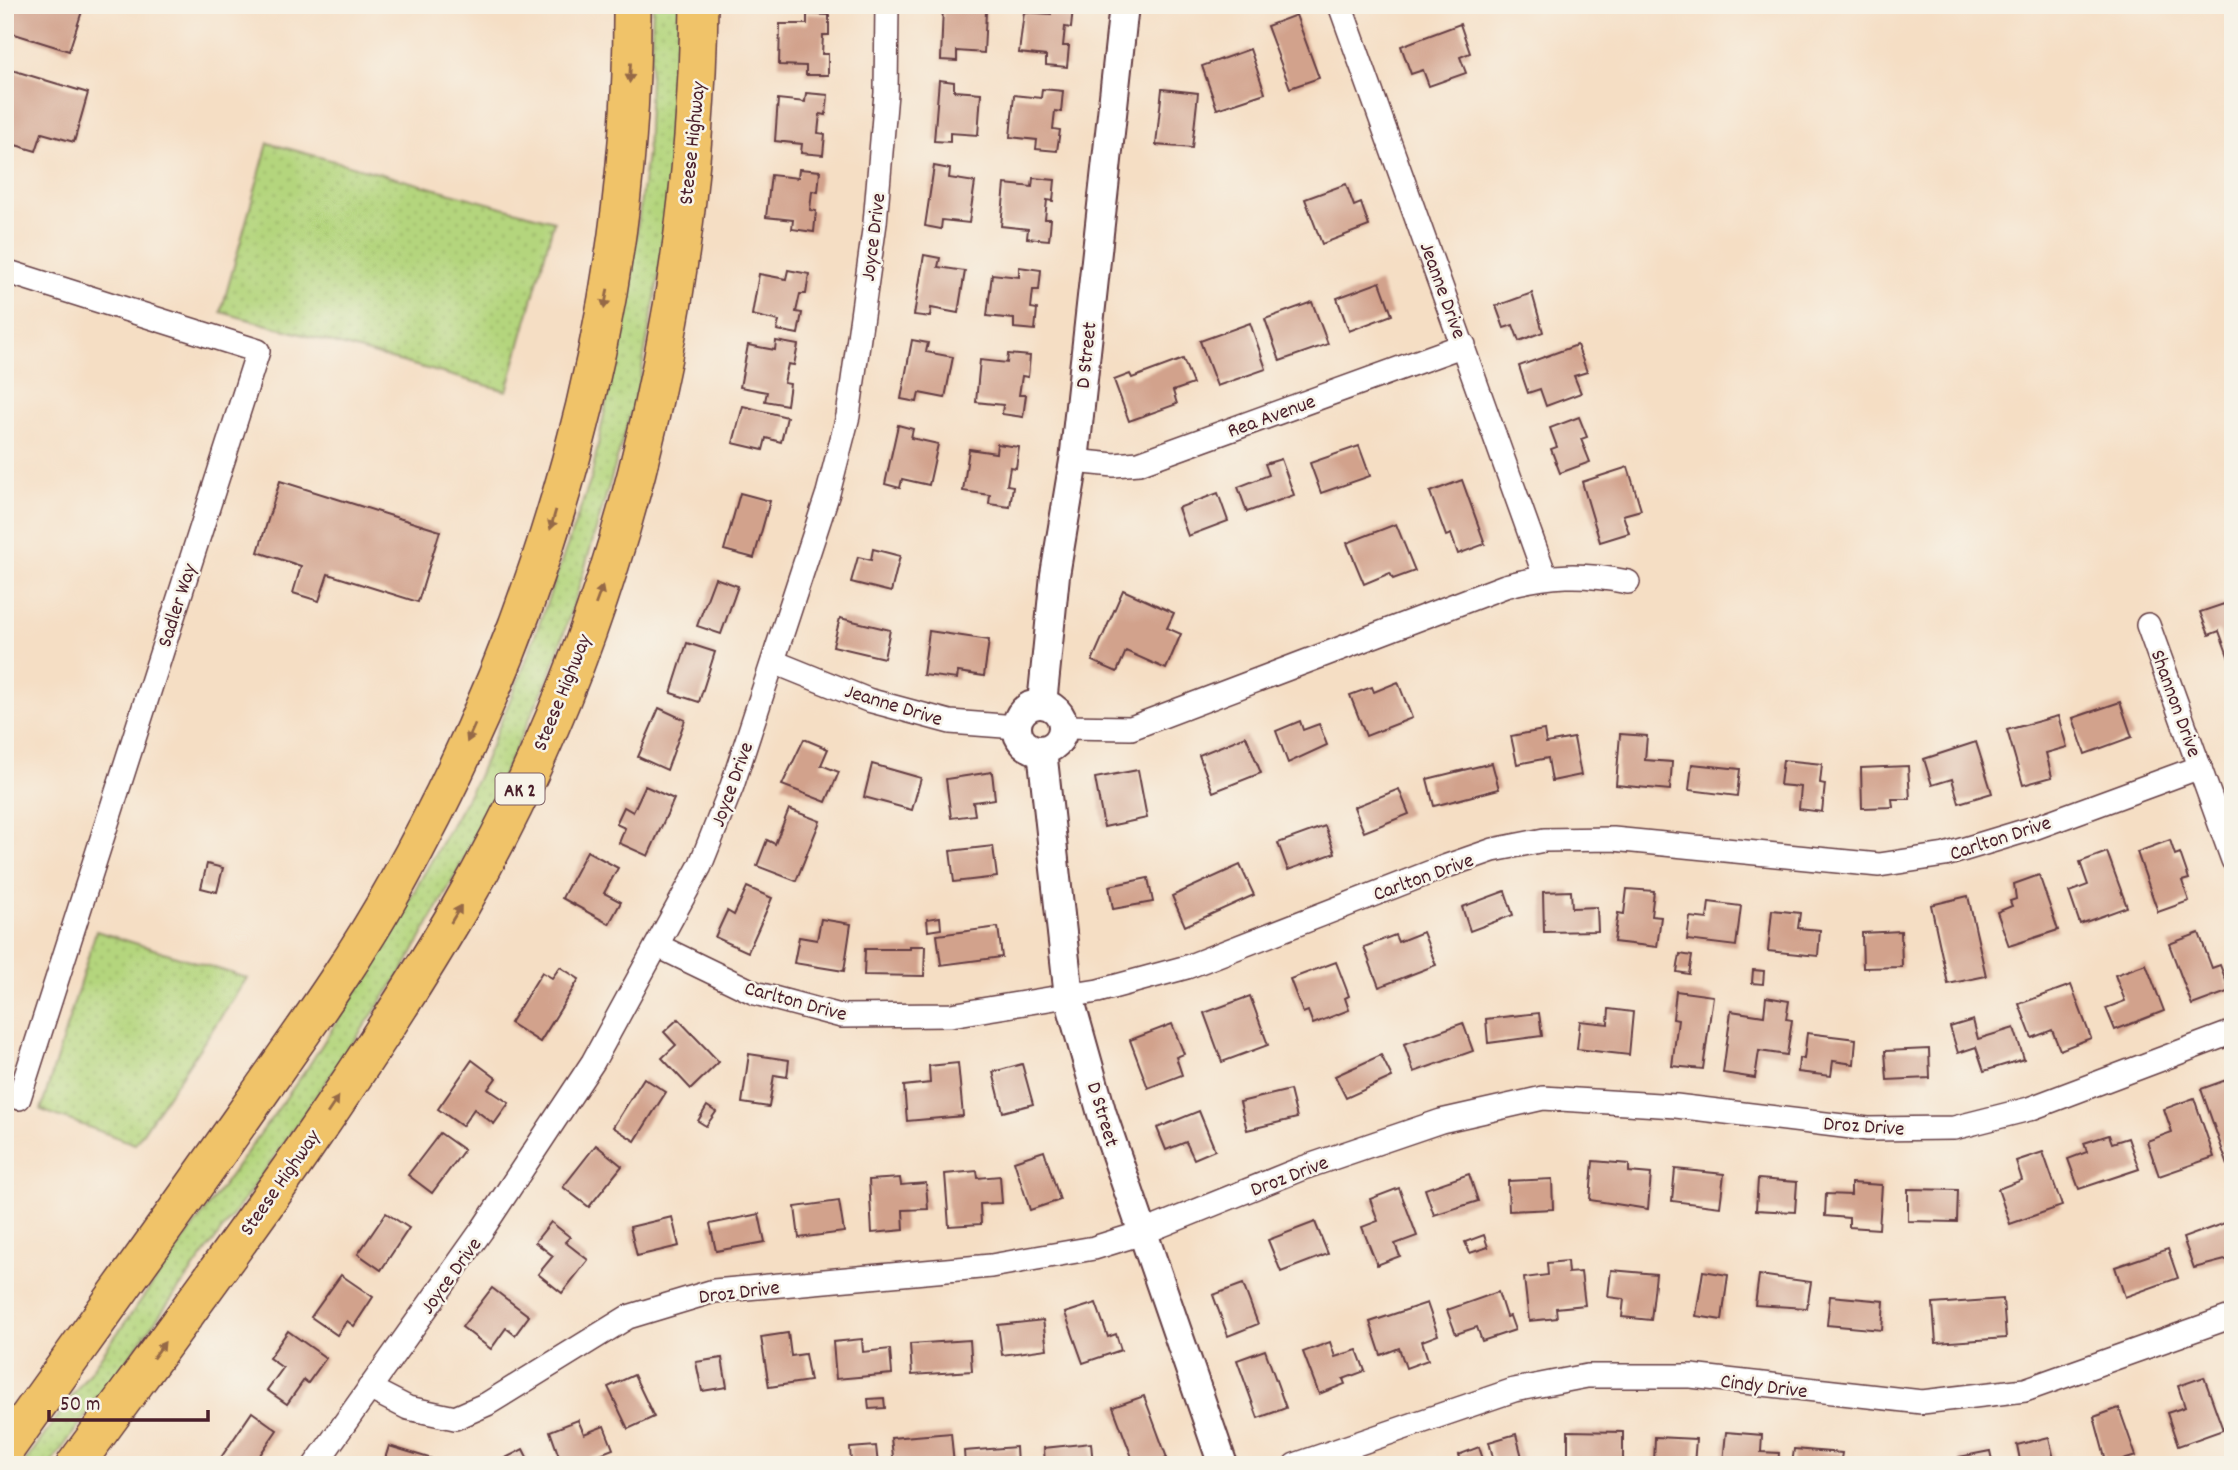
<svg xmlns="http://www.w3.org/2000/svg" width="2238" height="1470" viewBox="0 0 2238 1470" font-family="Dekko,sans-serif">
<defs>
<pattern id="grass-dots" width="8" height="8" patternUnits="userSpaceOnUse" patternTransform="scale(1.75)"><rect width="8" height="8" fill="#b4d57d"/><path d="M2 2h.1M6 6h.1" fill="none" stroke="#9cb66c" stroke-width="1.8" stroke-linecap="round"/></pattern>
</defs>
<rect width="100%" height="100%" fill="#f7f3e8"/>
<filter id="ink" filterUnits="userSpaceOnUse"><feTurbulence type="fractalNoise" baseFrequency=".0143" numOctaves="2"/><feDisplacementMap in="SourceGraphic" scale="14" xChannelSelector="R" yChannelSelector="G"/><feConvolveMatrix kernelMatrix="1 2 1 2 8 2 1 2 1" color-interpolation-filters="sRGB"/></filter>
<filter id="wash" filterUnits="userSpaceOnUse"><feTurbulence type="fractalNoise" baseFrequency=".00686" numOctaves="4" result="noise"/><feDisplacementMap in="SourceGraphic" scale="28" xChannelSelector="R" yChannelSelector="G"/><feGaussianBlur stdDeviation="1.57" result="paint"/><feColorMatrix in="noise" values="0 0 0 0 0 0 0 0 0 0 0 0 0 0 0 0 0 1.4 0 .05"/><feComposite in="paint" operator="in"/></filter>
<g filter="url(#wash)">
<rect width="100%" height="100%" fill="#f5dec4"/>
<g fill="url(#grass-dots)" stroke="#7f7a54" stroke-width="2">
<polygon points="653,5 681,5 673,155 658,281 639,385 579,587 550,675 461,865 405,967 255,1185 50,1465 23,1465 308,1067 377,958 477,779 523,669 591,479 629,291 647,154"/>
<polygon points="268,143 554,221 507,391 221,312"/>
<polygon points="96,931 247,978 135,1144 41,1110"/>
</g>
<g id="blocks">
<g fill="#d2a28c">
<polygon points="5,5 84,5 69,51 5,31"/>
<polygon points="943,5 986,11 984,53 957,51 957,61 941,60"/>
<polygon points="1051,5 1073,7 1071,28 1065,27 1063,46 1069,46 1067,67 1046,65 1046,56 1019,53 1024,12 1051,14"/>
<polygon points="807,14 829,15 829,35 823,35 822,54 828,54 828,75 806,75 806,66 779,65 780,24 807,24"/>
<polygon points="1296,15 1319,78 1290,88 1267,26"/>
<polygon points="1460,24 1470,53 1460,57 1466,73 1429,86 1423,70 1411,74 1401,46"/>
<polygon points="1250,49 1265,93 1217,109 1202,66"/>
<polygon points="5,68 88,93 74,142 42,133 36,151 5,142"/>
<polygon points="939,80 954,82 954,91 981,93 978,135 950,133 950,142 934,141"/>
<polygon points="1042,89 1063,91 1061,112 1055,111 1053,129 1060,130 1057,151 1036,149 1037,140 1010,137 1014,95 1041,98"/>
<polygon points="1162,89 1198,93 1192,148 1156,145"/>
<polygon points="806,93 828,95 826,115 820,114 818,133 825,134 823,155 801,153 802,144 775,141 778,99 805,102"/>
<polygon points="934,166 950,169 949,178 975,182 969,223 942,220 941,229 925,226"/>
<polygon points="799,169 820,171 818,192 812,191 810,210 816,211 814,232 792,229 793,220 766,217 771,175 798,178"/>
<polygon points="1033,178 1055,180 1053,201 1047,200 1045,219 1051,219 1049,240 1027,238 1028,229 1001,226 1005,184 1032,187"/>
<polygon points="1346,184 1354,206 1361,203 1369,226 1322,244 1305,199"/>
<polygon points="924,255 940,258 938,267 965,271 958,313 931,308 930,317 914,315"/>
<polygon points="1019,267 1041,270 1039,290 1033,290 1031,308 1037,309 1035,330 1014,328 1014,319 987,316 992,274 1019,277"/>
<polygon points="788,270 809,274 806,294 800,294 796,312 802,313 798,334 777,330 779,321 752,315 759,274 786,279"/>
<polygon points="1380,282 1392,315 1349,331 1337,298"/>
<polygon points="1532,293 1543,332 1519,341 1513,325 1504,328 1496,306"/>
<polygon points="1312,302 1328,344 1280,361 1265,319"/>
<polygon points="1250,323 1266,369 1217,386 1200,341"/>
<polygon points="912,340 928,343 926,352 953,357 945,398 919,393 917,402 901,399"/>
<polygon points="776,341 798,345 794,365 788,364 784,383 790,384 787,405 765,401 767,392 740,387 748,345 775,350"/>
<polygon points="1577,345 1587,372 1574,376 1581,393 1546,406 1540,389 1528,393 1519,366"/>
<polygon points="1008,354 1030,356 1028,377 1022,376 1019,395 1026,395 1023,417 1002,414 1003,405 976,402 980,360 1007,363"/>
<polygon points="1183,359 1193,384 1173,391 1177,404 1129,421 1114,380 1130,374 1132,378"/>
<polygon points="743,406 787,417 781,442 766,438 763,450 733,443"/>
<polygon points="1579,417 1587,437 1581,439 1590,462 1560,473 1551,449 1557,447 1550,428"/>
<polygon points="898,425 913,429 911,438 938,444 929,485 902,479 900,488 885,484"/>
<polygon points="997,444 1019,447 1016,468 1010,467 1007,485 1013,486 1010,507 989,504 990,495 963,491 969,449 996,453"/>
<polygon points="1359,446 1370,476 1321,493 1310,463"/>
<polygon points="1281,459 1294,495 1247,512 1238,487 1269,475 1265,464"/>
<polygon points="1628,467 1641,510 1623,515 1629,533 1600,542 1582,482"/>
<polygon points="1462,480 1485,544 1458,554 1451,534 1446,536 1430,492"/>
<polygon points="280,481 440,531 418,602 328,574 319,601 293,593 301,566 258,552"/>
<polygon points="740,493 770,501 754,558 724,550"/>
<polygon points="1218,493 1228,521 1188,536 1178,508"/>
<polygon points="1396,524 1415,571 1393,579 1390,573 1364,584 1347,543"/>
<polygon points="873,549 900,556 891,592 851,582 858,557 871,560"/>
<polygon points="715,578 738,586 721,634 697,626"/>
<polygon points="1123,590 1174,613 1167,628 1181,634 1166,669 1126,651 1117,672 1092,661"/>
<polygon points="2224,604 2228,613 2233,611 2232,667 2219,631 2209,635 2200,612"/>
<polygon points="840,618 890,630 884,658 833,646"/>
<polygon points="929,631 989,640 984,676 958,672 957,679 923,675"/>
<polygon points="687,643 715,652 699,702 671,693"/>
<polygon points="1398,682 1412,718 1366,736 1350,695 1372,687 1374,692"/>
<polygon points="2120,702 2132,737 2085,754 2073,718"/>
<polygon points="659,708 685,720 667,770 638,757"/>
<polygon points="2058,716 2067,747 2046,753 2052,777 2023,785 2007,730"/>
<polygon points="1300,721 1303,730 1319,724 1327,745 1288,763 1276,731"/>
<polygon points="1544,730 1546,743 1574,738 1581,775 1552,781 1548,758 1517,764 1511,736"/>
<polygon points="1620,734 1647,736 1645,760 1672,762 1670,790 1616,785"/>
<polygon points="1246,736 1261,773 1213,792 1199,755"/>
<polygon points="804,739 828,749 821,765 839,772 826,802 782,785"/>
<polygon points="1976,742 1992,793 1959,803 1952,779 1932,785 1924,759"/>
<polygon points="1783,760 1822,764 1820,783 1825,784 1822,812 1799,809 1801,787 1780,785"/>
<polygon points="1492,763 1499,789 1434,806 1427,779"/>
<polygon points="872,764 921,778 912,810 864,797"/>
<polygon points="1692,764 1740,769 1737,796 1689,790"/>
<polygon points="1908,766 1910,799 1892,799 1893,807 1862,808 1861,768"/>
<polygon points="1138,770 1147,818 1104,827 1095,778"/>
<polygon points="992,772 995,799 973,802 975,815 951,818 946,779"/>
<polygon points="645,786 674,799 648,856 619,843 625,828 616,824 624,807 633,812"/>
<polygon points="1399,789 1409,814 1364,832 1354,807"/>
<polygon points="789,809 820,821 796,881 757,866 767,840 775,844"/>
<polygon points="1325,826 1335,853 1288,870 1278,843"/>
<polygon points="2170,840 2175,855 2180,853 2189,879 2182,881 2189,901 2158,912 2137,852"/>
<polygon points="993,846 997,877 954,882 950,851"/>
<polygon points="587,851 618,868 604,893 621,902 609,924 562,898"/>
<polygon points="2107,852 2127,907 2080,924 2069,892 2088,885 2080,862"/>
<polygon points="207,864 223,868 217,892 201,888"/>
<polygon points="1240,865 1254,895 1185,926 1172,896"/>
<polygon points="2039,875 2058,930 2009,946 1997,912 2012,906 2010,901 2016,899 2014,884"/>
<polygon points="1148,878 1153,902 1113,909 1109,886"/>
<polygon points="747,887 772,898 748,952 715,937 727,911 734,915"/>
<polygon points="1627,889 1654,891 1651,916 1661,917 1657,947 1614,942 1618,913 1624,914"/>
<polygon points="1505,891 1513,915 1470,931 1462,907"/>
<polygon points="1571,891 1572,908 1597,907 1598,931 1544,932 1543,892"/>
<polygon points="1968,896 1986,976 1948,984 1931,905"/>
<polygon points="1709,902 1741,906 1736,946 1687,940 1690,917 1707,919"/>
<polygon points="1772,910 1800,913 1798,928 1820,930 1818,956 1768,951"/>
<polygon points="940,917 941,929 928,931 927,919"/>
<polygon points="821,919 851,924 844,971 794,963 799,937 817,940"/>
<polygon points="998,927 1002,957 941,965 937,935"/>
<polygon points="1901,931 1902,967 1863,968 1862,933"/>
<polygon points="1423,932 1436,965 1379,987 1364,947 1395,935 1398,942"/>
<polygon points="2199,933 2212,968 2220,965 2230,991 2192,1005 2169,944"/>
<polygon points="910,946 925,946 924,976 864,975 865,949 910,949"/>
<polygon points="1680,954 1692,956 1689,974 1677,972"/>
<polygon points="1336,962 1349,996 1345,998 1349,1010 1313,1024 1308,1011 1303,1013 1290,979"/>
<polygon points="2146,964 2164,1011 2115,1030 2106,1008 2125,1001 2115,975"/>
<polygon points="560,967 579,979 540,1042 510,1023 542,972 552,978"/>
<polygon points="1753,970 1764,971 1763,984 1752,983"/>
<polygon points="2071,985 2091,1038 2060,1050 2052,1030 2032,1038 2019,1004"/>
<polygon points="1676,991 1713,996 1703,1069 1672,1066 1678,1020 1673,1019"/>
<polygon points="1250,996 1268,1045 1222,1062 1204,1013"/>
<polygon points="1766,997 1789,1001 1786,1019 1792,1020 1787,1055 1759,1051 1755,1078 1723,1073 1731,1011 1764,1016"/>
<polygon points="1609,1009 1633,1012 1629,1055 1577,1049 1580,1021 1608,1024"/>
<polygon points="1539,1013 1542,1036 1488,1043 1486,1019"/>
<polygon points="678,1019 719,1062 691,1089 662,1058 676,1045 664,1032"/>
<polygon points="1973,1020 1978,1039 2014,1028 2024,1059 1984,1071 1976,1047 1958,1053 1950,1027"/>
<polygon points="1463,1023 1473,1051 1414,1072 1404,1044"/>
<polygon points="1172,1024 1184,1054 1176,1057 1182,1075 1148,1088 1130,1040"/>
<polygon points="1807,1033 1856,1039 1854,1064 1833,1061 1831,1076 1798,1072 1799,1058 1804,1059"/>
<polygon points="1929,1049 1930,1078 1887,1080 1885,1051"/>
<polygon points="749,1054 789,1060 787,1077 774,1075 769,1107 742,1103"/>
<polygon points="1381,1055 1392,1077 1346,1098 1335,1076"/>
<polygon points="472,1060 496,1078 488,1089 509,1103 494,1124 474,1109 462,1126 438,1109"/>
<polygon points="958,1063 963,1116 907,1121 904,1086 930,1083 929,1066"/>
<polygon points="1022,1064 1033,1104 1003,1112 993,1072"/>
<polygon points="644,1078 666,1092 635,1141 613,1127"/>
<polygon points="2226,1080 2233,1098 2232,1177 2201,1089"/>
<polygon points="1290,1090 1297,1118 1247,1130 1240,1102"/>
<polygon points="2194,1098 2214,1157 2159,1176 2147,1141 2172,1132 2164,1109"/>
<polygon points="707,1106 716,1112 706,1126 698,1121"/>
<polygon points="1199,1111 1215,1150 1194,1159 1186,1142 1166,1150 1157,1128"/>
<polygon points="440,1133 464,1150 432,1193 408,1175"/>
<polygon points="2109,1135 2112,1143 2128,1138 2139,1169 2079,1189 2068,1159 2087,1152 2084,1143"/>
<polygon points="596,1145 622,1166 589,1207 563,1187"/>
<polygon points="1044,1151 1060,1200 1030,1210 1014,1161"/>
<polygon points="2043,1152 2062,1206 2010,1224 1998,1189 2022,1180 2016,1161"/>
<polygon points="1593,1161 1629,1164 1629,1172 1651,1174 1648,1209 1590,1200"/>
<polygon points="1675,1169 1724,1174 1720,1207 1672,1201"/>
<polygon points="977,1171 978,1178 1000,1176 1002,1203 980,1204 981,1224 949,1226 945,1174"/>
<polygon points="1469,1174 1478,1201 1434,1215 1425,1189"/>
<polygon points="900,1178 901,1185 926,1183 928,1209 903,1210 904,1230 872,1233 869,1180"/>
<polygon points="1552,1179 1553,1209 1509,1211 1508,1181"/>
<polygon points="1758,1179 1797,1182 1795,1212 1756,1210"/>
<polygon points="1851,1183 1882,1185 1879,1229 1849,1227 1849,1218 1825,1216 1826,1194 1851,1195"/>
<polygon points="1399,1188 1417,1236 1395,1244 1400,1256 1377,1265 1362,1227 1378,1221 1370,1199"/>
<polygon points="1908,1189 1958,1190 1957,1222 1908,1221"/>
<polygon points="839,1201 844,1232 799,1238 795,1207"/>
<polygon points="386,1213 409,1228 381,1270 358,1254"/>
<polygon points="759,1214 765,1242 716,1251 710,1224"/>
<polygon points="672,1217 679,1246 637,1256 630,1227"/>
<polygon points="2233,1220 2233,1258 2194,1268 2183,1238"/>
<polygon points="551,1222 570,1237 565,1242 588,1260 562,1293 538,1274 553,1256 535,1242"/>
<polygon points="1315,1222 1328,1254 1281,1272 1268,1240"/>
<polygon points="1484,1235 1488,1247 1470,1253 1465,1242"/>
<polygon points="2168,1249 2178,1278 2125,1297 2115,1267"/>
<polygon points="1567,1261 1568,1273 1581,1272 1585,1305 1556,1308 1557,1318 1529,1321 1524,1278 1548,1275 1547,1263"/>
<polygon points="1611,1270 1656,1274 1651,1320 1622,1317 1624,1299 1608,1297"/>
<polygon points="1703,1271 1728,1275 1722,1320 1696,1316"/>
<polygon points="341,1275 373,1297 354,1326 347,1321 337,1335 311,1317"/>
<polygon points="1759,1275 1811,1282 1807,1308 1755,1305"/>
<polygon points="1243,1284 1258,1324 1228,1336 1213,1295"/>
<polygon points="492,1288 529,1316 515,1335 506,1328 491,1349 462,1327"/>
<polygon points="1498,1292 1506,1317 1510,1316 1515,1330 1482,1341 1477,1327 1456,1334 1447,1310"/>
<polygon points="1830,1296 1884,1301 1882,1330 1827,1325"/>
<polygon points="2003,1299 2006,1338 1936,1343 1933,1304"/>
<polygon points="1096,1303 1108,1337 1116,1334 1121,1350 1083,1363 1065,1313"/>
<polygon points="1427,1303 1438,1335 1422,1341 1428,1360 1406,1368 1399,1348 1381,1355 1370,1322"/>
<polygon points="1043,1320 1047,1349 1002,1355 998,1325"/>
<polygon points="288,1331 326,1358 308,1383 304,1380 287,1404 267,1390 283,1368 269,1358"/>
<polygon points="788,1333 791,1356 805,1354 810,1381 769,1387 761,1337"/>
<polygon points="862,1339 863,1352 890,1349 892,1374 836,1379 833,1342"/>
<polygon points="970,1340 972,1371 912,1375 910,1344"/>
<polygon points="1330,1342 1335,1357 1357,1350 1365,1371 1343,1379 1345,1384 1319,1394 1303,1352"/>
<polygon points="1265,1350 1286,1408 1258,1418 1237,1360"/>
<polygon points="722,1358 727,1387 702,1391 696,1362"/>
<polygon points="634,1375 654,1417 628,1429 608,1387"/>
<polygon points="2204,1377 2223,1430 2178,1446 2167,1413 2185,1407 2178,1386"/>
<polygon points="1144,1396 1167,1458 1150,1465 1135,1465 1113,1407"/>
<polygon points="884,1398 885,1408 869,1409 868,1399"/>
<polygon points="2119,1408 2136,1456 2107,1465 2094,1417"/>
<polygon points="252,1412 277,1430 253,1465 229,1465 220,1459"/>
<polygon points="578,1420 584,1434 604,1426 613,1449 572,1465 562,1465 550,1431"/>
<polygon points="1568,1431 1623,1432 1623,1460 1608,1460 1608,1465 1568,1465"/>
<polygon points="1726,1432 1762,1435 1761,1452 1779,1453 1778,1465 1723,1462"/>
<polygon points="951,1433 954,1465 894,1465 891,1438"/>
<polygon points="1516,1434 1524,1465 1495,1465 1489,1442"/>
<polygon points="1655,1437 1696,1439 1694,1465 1654,1465"/>
<polygon points="2049,1437 2055,1464 2021,1465 2017,1445"/>
<polygon points="1091,1443 1093,1465 1045,1465 1044,1448"/>
<polygon points="389,1446 449,1464 449,1465 383,1465"/>
<polygon points="876,1446 878,1465 842,1465 851,1462 850,1448"/>
<polygon points="1016,1447 1017,1465 965,1465 964,1451"/>
<polygon points="1479,1447 1485,1465 1462,1465 1458,1455"/>
<polygon points="523,1449 531,1465 492,1465"/>
<polygon points="1794,1449 1842,1453 1840,1465 1792,1465"/>
<polygon points="1990,1451 1993,1465 1960,1465 1959,1457"/>
<polygon points="1877,1459 1915,1463 1915,1465 1877,1465"/>
</g>
</g>
</g>
<g filter="url(#ink)">
<use href="#blocks" fill-opacity="0" stroke="#643c42" stroke-width="2"/>
<g fill="none" stroke-linecap="round" stroke-linejoin="round">
<defs>
<g id="minor">
<polyline points="1340,5 1545,576"/>
<polyline points="5,271 258,351 19,1098 5,1094"/>
<polyline points="1074,461 1114,465 1139,463 1464,345"/>
<polyline points="2148,625 2233,860"/>
<polyline points="774,662 868,700 950,722 1017,727"/>
<path d="M1063,727L1131,728L1505,586C1551,574 1582,573 1628,582"/>
<polyline points="658,946 755,993 841,1016 951,1015 1098,991 1187,967 1444,867 1493,850 1544,840 1613,839 1879,865 1945,855 2031,829 2200,767"/>
<polyline points="369,1388 408,1408 455,1418 487,1404 628,1317 714,1291 991,1266 1094,1248 1142,1233 1303,1168 1441,1121 1543,1098 1676,1106 1868,1129 1954,1128 2029,1109 2233,1032"/>
<polyline points="315,1465 482,1230 593,1062 700,866 732,786 828,493 848,416 875,223 886,93 887,5"/>
<polyline points="1295,1465 1514,1390 1587,1376 1691,1376 1922,1402 2025,1390 2233,1316"/>
</g>
<g id="tertiary">
<polyline points="1042,704 1055,575 1074,461 1124,5"/>
<circle cx="1040" cy="727" r="23"/>
<polyline points="1042,750 1069,997 1102,1114 1223,1465"/>
</g>
<g id="trunk">
<path d="M5,1450C88,1334 172,1218 254,1101C303,1031 354,961 396,885C545,619 634,312 632,5"/>
<path d="M75,1465C208,1283 345,1103 459,909C617,638 695,317 699,5"/>
</g>
</defs>
<use href="#minor" stroke="#643c42" stroke-width="26"/>
<use href="#tertiary" stroke="#643c42" stroke-width="32"/>
<use href="#trunk" stroke="#643c42" stroke-width="40"/>
<use href="#minor" stroke="#fff" stroke-width="23"/>
<use href="#tertiary" stroke="#fff" stroke-width="28"/>
<use href="#trunk" stroke="#f0c369" stroke-width="37"/>
</g>
<defs><path id="oneway-solid" d="M-6-.8H1V-3.2L6.5 0L1 3.2V.8H-6Z" transform="scale(1.75)"/></defs>
<g fill="#956947">
<use href="#oneway-solid" transform="translate(630 73) rotate(93)"/>
<use href="#oneway-solid" transform="translate(606 299) rotate(100)"/>
<use href="#oneway-solid" transform="translate(553 520) rotate(106)"/>
<use href="#oneway-solid" transform="translate(599 595) rotate(-70)"/>
<use href="#oneway-solid" transform="translate(471 733) rotate(114)"/>
<use href="#oneway-solid" transform="translate(456 914) rotate(-59)"/>
<use href="#oneway-solid" transform="translate(333 1105) rotate(-56)"/>
<use href="#oneway-solid" transform="translate(159 1350) rotate(-54)"/>
</g>
</g>
<g text-anchor="middle" stroke-width="5" stroke-linejoin="round" paint-order="stroke">
<rect fill="#f7f3e8" stroke="#7e5f64" stroke-width="2" x="495.5" y="773.5" width="49" height="31" rx="5"/>
<g font-size="19" font-weight="bold" fill="#4a1f2b">
<text x="520" y="796">AK 2</text>
</g>
<g font-size="21" fill="#4a1f2b" stroke="#f7f3e8">
<text transform="translate(691 143) rotate(-84)" y="7">Steese Highway</text>
<text transform="translate(872 237) rotate(-83)" y="7">Joyce Drive</text>
<text transform="translate(1444 290) rotate(70)" y="7">Jeanne Drive</text>
<text transform="translate(1085 355) rotate(-84)" y="7">D Street</text>
<text transform="translate(1271 415) rotate(-20)" y="7">Rea Avenue</text>
<text transform="translate(176 605) rotate(-72)" y="7">Sadler Way</text>
<text transform="translate(561 692) rotate(-68)" y="7">Steese Highway</text>
<text transform="translate(2177 703) rotate(70)" y="7">Shannon Drive</text>
<text transform="translate(894 704) rotate(17)" y="7">Jeanne Drive</text>
<text transform="translate(731 784) rotate(-70)" y="7">Joyce Drive</text>
<text transform="translate(2000 837) rotate(-18)" y="7">Carlton Drive</text>
<text transform="translate(1423 876) rotate(-20)" y="7">Carlton Drive</text>
<text transform="translate(796 1000) rotate(15)" y="7">Carlton Drive</text>
<text transform="translate(1104 1114) rotate(73)" y="7">D Street</text>
<text transform="translate(1864 1125) rotate(4)" y="7">Droz Drive</text>
<text transform="translate(1289 1175) rotate(-21)" y="7">Droz Drive</text>
<text transform="translate(279 1182) rotate(-55)" y="7">Steese Highway</text>
<text transform="translate(450 1275) rotate(-54)" y="7">Joyce Drive</text>
<text transform="translate(739 1291) rotate(-7)" y="7">Droz Drive</text>
<text transform="translate(1764 1385) rotate(7)" y="7">Cindy Drive</text>
</g>
</g>
<rect width="2238" height="1470" fill="none" stroke="#f7f3e8" stroke-width="28"/>
<path d="M49 1410v10h159v-10" fill="none" stroke="#4a1f2b" stroke-width="3.5"/>
<text x="60" y="1410" font-size="21" fill="#4a1f2b" stroke="#f7f3e8" stroke-width="5" paint-order="stroke">50 m</text>
</svg>
